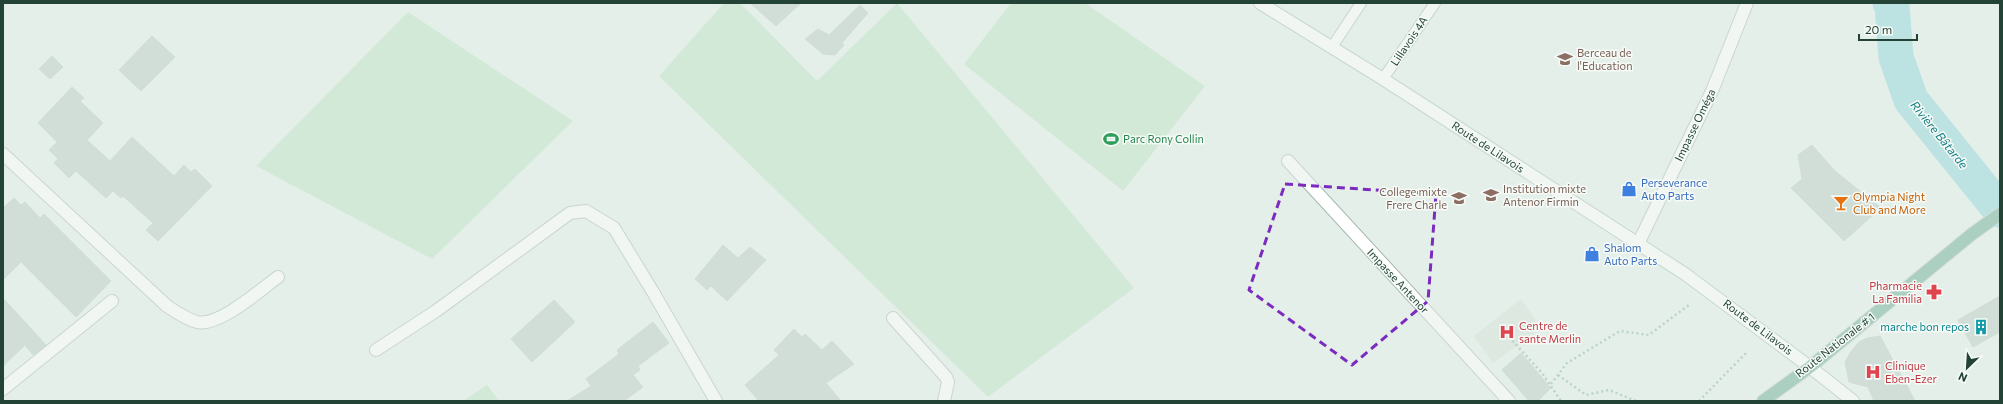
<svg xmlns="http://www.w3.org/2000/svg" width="2003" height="404" viewBox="0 0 2003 404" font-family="Commissioner,sans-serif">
<rect width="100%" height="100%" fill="#e5efe9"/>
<polygon fill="#d2dfd8" points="1521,299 1541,328 1493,363 1474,336"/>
<g fill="#bce2c2">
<polygon points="724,3 740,3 817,81 897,3 1134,288 988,397 659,76"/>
<polygon points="1011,3 1085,3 1205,86 1123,191 964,64"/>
<polygon points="408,12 573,121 432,259 256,166"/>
<polygon points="487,385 499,401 463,401"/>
</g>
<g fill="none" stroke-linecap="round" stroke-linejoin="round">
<polyline stroke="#89d5d8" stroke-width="35" points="1890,3 1892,5 1896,57 1911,100 2000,210"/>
</g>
<g fill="#b9cac2" stroke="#b6c9bf">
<polygon points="750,3 801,3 776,26"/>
<polygon points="860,5 868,13 842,43 844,45 835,55 823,54 805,39 818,29 829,35"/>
<polygon points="152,36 175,57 141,91 119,70"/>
<polygon points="52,56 63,67 50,79 39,69"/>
<polygon points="72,87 84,98 80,101 103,123 87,140 110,161 132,137 174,176 184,165 191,172 195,169 212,186 158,241 146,230 153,223 123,196 121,198 113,191 106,198 76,171 69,178 54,163 58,159 49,150 57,142 38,123"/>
<polygon points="1812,145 1835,171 1881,208 1844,241 1791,188 1802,179 1798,155"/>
<polygon points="14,198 21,205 25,202 40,218 44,214 111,281 76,317 21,262 3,280 3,208"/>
<polygon points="723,245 738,258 750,247 766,260 727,301 711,286 707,290 695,279"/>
<polygon points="2000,296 2000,332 1973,347 1958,320"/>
<polygon points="3,298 46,345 33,355 25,345 3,366"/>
<polygon points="554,300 575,322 532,362 511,339"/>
<polygon points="653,322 669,343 638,366 640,370 633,375 643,387 624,401 567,401 591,386 586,379 619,354 617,350"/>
<polygon points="794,329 802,337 805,334 822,350 832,341 854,364 826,383 841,401 759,401 745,385 779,355 774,350"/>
<polygon points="1880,336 1906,384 1915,401 1874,401 1868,387 1849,382 1845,362 1850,353 1859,342 1867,338"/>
<polygon points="1521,353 1551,388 1538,401 1529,401 1502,370"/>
</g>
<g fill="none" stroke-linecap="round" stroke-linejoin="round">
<defs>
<g id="service">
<polyline points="1332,47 1361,3"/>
<polyline points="1383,79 1435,3"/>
</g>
<g id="minor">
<path d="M3,154L167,306C176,312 186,319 197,322C219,327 260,290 278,277"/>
<polyline points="1288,161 1509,401"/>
<polyline points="1638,244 1712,91 1747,3"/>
<polyline points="893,318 946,377 948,382 944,401"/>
<polyline points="376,350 436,311 570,213 586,211 614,228 653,292 716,401"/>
<polyline points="3,389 112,301"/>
</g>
<polyline id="tertiary" points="1810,367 1853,401"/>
<polyline id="secondary" points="1260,3 1383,79 1685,274 1810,367"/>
<polyline id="primary" points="1763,401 1810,367 1972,234 2000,214"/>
</defs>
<use href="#service" stroke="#a7b8b0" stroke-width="12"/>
<use href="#minor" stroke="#a7b8b0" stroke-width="14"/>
<use href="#tertiary" stroke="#a7b8b0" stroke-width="14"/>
<use href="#secondary" stroke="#a2bcb0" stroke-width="14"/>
<use href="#primary" stroke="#c1cac7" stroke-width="14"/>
<g stroke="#82b59f" stroke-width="2.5" stroke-dasharray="2 3" stroke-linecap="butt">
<polyline points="1509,337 1542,373 1561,401"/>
<polyline points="1558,375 1586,395 1609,390 1636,401"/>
<polyline points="1551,384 1567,363 1620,331 1649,335 1689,305"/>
<polyline points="1699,401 1746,353"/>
</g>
<use href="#service" stroke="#fff" stroke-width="10"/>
<use href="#minor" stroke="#fff" stroke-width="12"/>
<use href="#tertiary" stroke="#fff" stroke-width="12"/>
<use href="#secondary" stroke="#fff" stroke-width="12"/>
<use href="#primary" stroke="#65a88f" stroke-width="12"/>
</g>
<path d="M0 0H2003V404H0ZM1285,184L1436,194L1428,301L1352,365L1249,290Z" fill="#e5efe9" fill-opacity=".55" fill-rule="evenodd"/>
<path fill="none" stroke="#7b2cbf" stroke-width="3" stroke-dasharray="8 5" stroke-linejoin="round" d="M1285,184L1436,194L1428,301L1352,365L1249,290Z"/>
<defs>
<symbol id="school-bare" viewBox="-9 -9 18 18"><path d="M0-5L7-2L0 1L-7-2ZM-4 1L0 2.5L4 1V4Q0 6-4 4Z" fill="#8d6e63" stroke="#f6fbf8" stroke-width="2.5" paint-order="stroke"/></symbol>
<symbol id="stadium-bare" viewBox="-9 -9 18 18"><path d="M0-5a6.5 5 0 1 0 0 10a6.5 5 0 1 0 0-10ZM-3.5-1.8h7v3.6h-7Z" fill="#2e9e5b" stroke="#f6fbf8" stroke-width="2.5" paint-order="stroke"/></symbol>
<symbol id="shop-bare" viewBox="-9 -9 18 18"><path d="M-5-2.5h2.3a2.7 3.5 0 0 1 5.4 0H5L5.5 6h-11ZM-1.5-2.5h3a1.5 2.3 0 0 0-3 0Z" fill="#3f7fe0" stroke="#f6fbf8" stroke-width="2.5" paint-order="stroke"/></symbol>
<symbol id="bar-bare" viewBox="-9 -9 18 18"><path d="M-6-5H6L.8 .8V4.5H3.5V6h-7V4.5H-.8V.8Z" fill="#e8710a" stroke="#f6fbf8" stroke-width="2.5" paint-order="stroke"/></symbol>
<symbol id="pharmacy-bare" viewBox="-9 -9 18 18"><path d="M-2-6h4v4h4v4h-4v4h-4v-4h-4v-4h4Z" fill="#e0444e" stroke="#f6fbf8" stroke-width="2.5" paint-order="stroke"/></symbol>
<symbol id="building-bare" viewBox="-9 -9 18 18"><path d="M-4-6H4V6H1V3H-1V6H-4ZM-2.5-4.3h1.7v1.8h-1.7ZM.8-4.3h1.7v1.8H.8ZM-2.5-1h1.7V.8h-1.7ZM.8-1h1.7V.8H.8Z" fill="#0f9aa8" stroke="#f6fbf8" stroke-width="2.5" paint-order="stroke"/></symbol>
<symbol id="hospital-bare" viewBox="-9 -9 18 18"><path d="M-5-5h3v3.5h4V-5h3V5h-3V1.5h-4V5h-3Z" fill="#e0444e" stroke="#f6fbf8" stroke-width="2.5" paint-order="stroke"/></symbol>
</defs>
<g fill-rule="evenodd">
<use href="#school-bare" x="1554" y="48" width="22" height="22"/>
<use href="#stadium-bare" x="1100" y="128" width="22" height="22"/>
<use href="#shop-bare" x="1618" y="178" width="22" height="22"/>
<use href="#school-bare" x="1480" y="184" width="22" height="22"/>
<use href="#school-bare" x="1448" y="187" width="22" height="22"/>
<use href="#bar-bare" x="1830" y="192" width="22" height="22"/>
<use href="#shop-bare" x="1581" y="243" width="22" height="22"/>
<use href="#pharmacy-bare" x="1923" y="281" width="22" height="22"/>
<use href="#building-bare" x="1970" y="316" width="22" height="22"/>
<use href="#hospital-bare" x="1496" y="321" width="22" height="22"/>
<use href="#hospital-bare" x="1862" y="361" width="22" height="22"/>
</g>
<g text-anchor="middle" stroke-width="3" stroke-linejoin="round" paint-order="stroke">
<g font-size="11" fill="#224336" stroke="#f6fbf8">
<text transform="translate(1409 41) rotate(-56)" y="4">Lillavois 4A</text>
<text transform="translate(1695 125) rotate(-64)" y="4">Impasse Oméga</text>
<text transform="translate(1488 147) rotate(33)" y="4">Route de Lilavois</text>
<text transform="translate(1398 281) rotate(47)" y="4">Impasse Antenor</text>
<text transform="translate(1758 327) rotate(37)" y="4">Route de Lilavois</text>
<text transform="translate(1835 345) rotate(-38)" y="4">Route Nationale # 1</text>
</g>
<g font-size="11" fill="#785e54" stroke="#f6fbf8" text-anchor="start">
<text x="1577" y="57">Berceau de<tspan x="1577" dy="13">l'Education</tspan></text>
<text x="1503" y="193">Institution mixte<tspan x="1503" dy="13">Antenor Firmin</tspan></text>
<text x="1447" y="196" text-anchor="end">College mixte<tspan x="1447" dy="13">Frere Charle</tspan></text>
</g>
<g font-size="11" fill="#27864d" stroke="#f6fbf8" text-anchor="start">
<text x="1123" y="143">Parc Rony Collin</text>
</g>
<g font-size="11" fill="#366cbe" stroke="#f6fbf8" text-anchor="start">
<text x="1641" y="187">Perseverance<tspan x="1641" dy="13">Auto Parts</tspan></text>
<text x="1604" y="252">Shalom<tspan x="1604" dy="13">Auto Parts</tspan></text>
</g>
<g font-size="11" fill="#c56008" stroke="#f6fbf8" text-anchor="start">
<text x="1853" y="201">Olympia Night<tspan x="1853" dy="13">Club and More</tspan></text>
</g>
<g font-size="11" fill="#be3a42" stroke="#f6fbf8" text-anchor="start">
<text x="1922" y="290" text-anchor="end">Pharmacie<tspan x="1922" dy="13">La Familia</tspan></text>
<text x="1519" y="330">Centre de<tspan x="1519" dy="13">sante Merlin</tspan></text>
<text x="1885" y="370">Clinique<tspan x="1885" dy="13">Eben-Ezer</tspan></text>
</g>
<g font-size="11" fill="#0d838f" stroke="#f6fbf8" text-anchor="end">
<text x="1969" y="331">marche bon repos</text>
</g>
<g font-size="12" font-style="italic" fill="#167f85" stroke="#f6fbf8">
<text transform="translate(1939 135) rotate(51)" y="4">Rivière Bâtarde</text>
</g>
</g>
<rect width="2003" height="404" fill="none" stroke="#224336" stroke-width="8"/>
<g transform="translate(1967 368) rotate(205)" stroke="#f6fbf8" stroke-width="3" paint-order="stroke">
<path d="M0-3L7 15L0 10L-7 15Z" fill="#224336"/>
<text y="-6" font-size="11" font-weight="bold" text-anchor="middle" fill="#224336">N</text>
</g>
<path d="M1859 34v6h58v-6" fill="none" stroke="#224336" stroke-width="2"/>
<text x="1865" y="34" font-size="12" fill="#224336" stroke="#f6fbf8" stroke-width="3" paint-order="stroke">20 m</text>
</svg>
